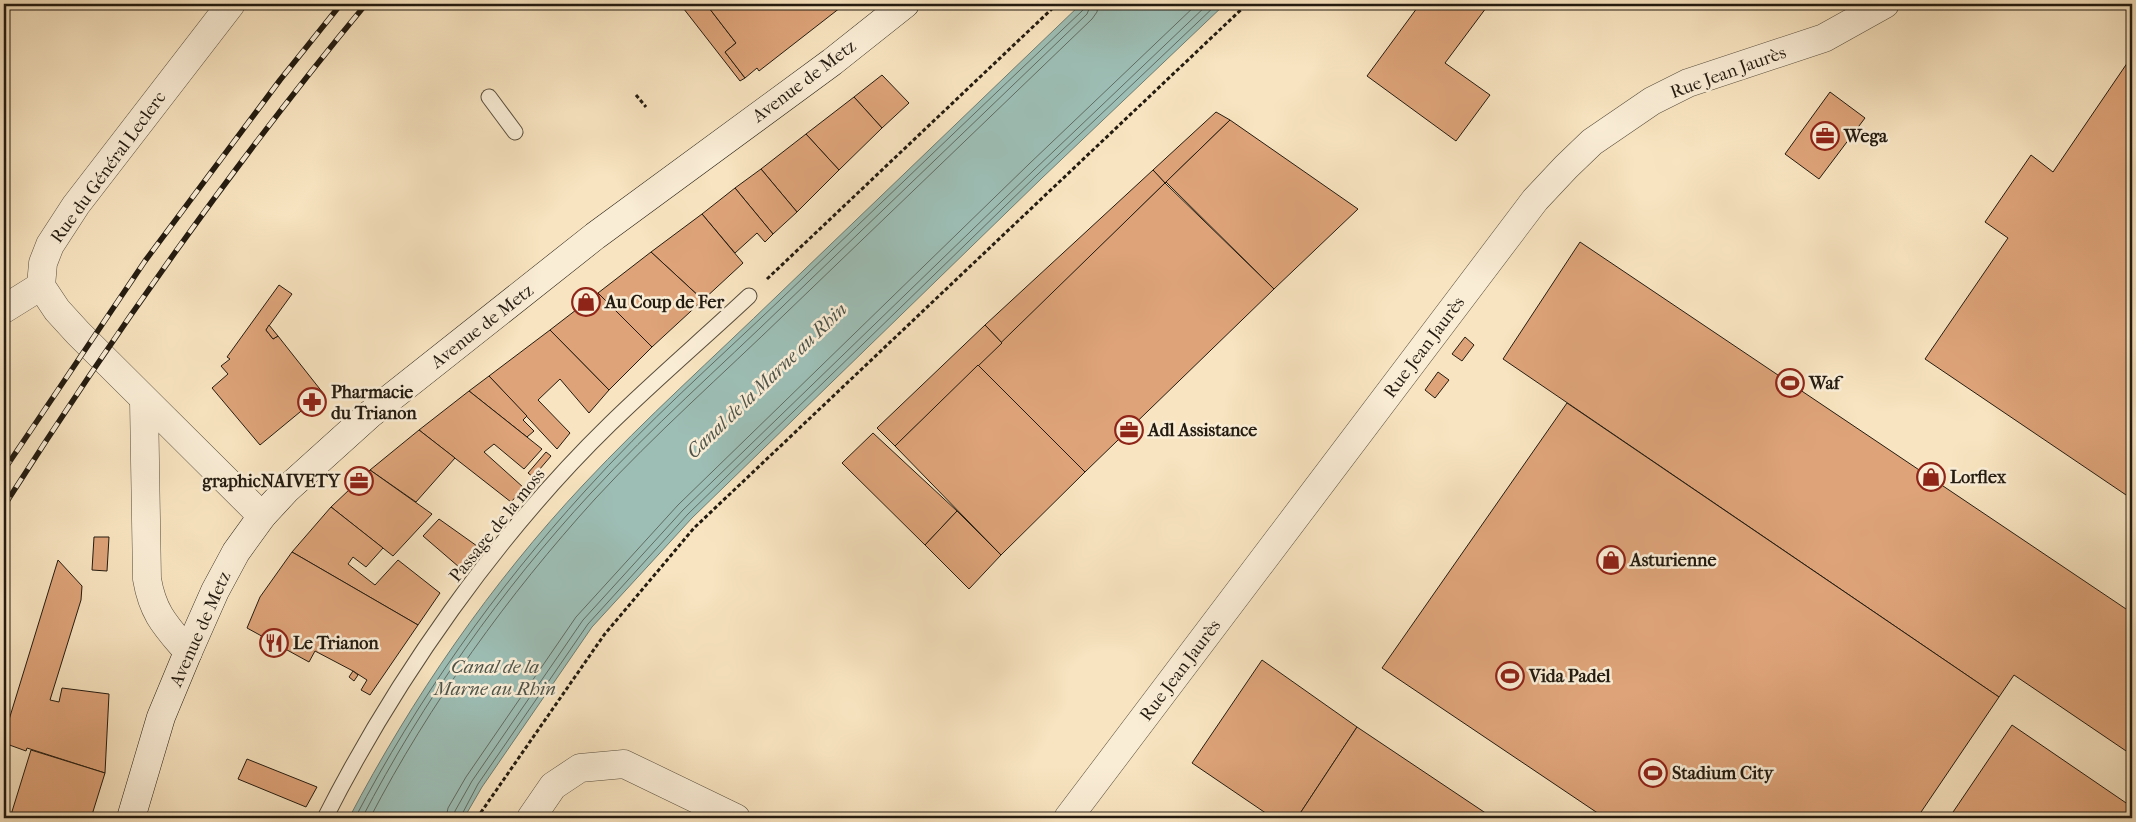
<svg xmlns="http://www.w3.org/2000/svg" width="2136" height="822" viewBox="0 0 2136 822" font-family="'IM FELL French Canon',serif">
<rect width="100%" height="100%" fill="#f8e4c0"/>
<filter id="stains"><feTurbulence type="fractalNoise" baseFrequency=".004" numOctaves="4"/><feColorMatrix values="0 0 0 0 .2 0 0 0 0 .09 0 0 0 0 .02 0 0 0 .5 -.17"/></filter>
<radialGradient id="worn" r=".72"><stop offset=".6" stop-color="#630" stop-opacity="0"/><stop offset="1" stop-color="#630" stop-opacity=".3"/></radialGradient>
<path fill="#9dbeb5" stroke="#6c7d73" d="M1081,4H1225L1042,178L692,518L592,627L482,787L464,818H349C412,698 491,583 584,484C646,418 713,358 778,295C879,198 980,101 1081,4Z"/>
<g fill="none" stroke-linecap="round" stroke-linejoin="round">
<g stroke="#606c62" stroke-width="1">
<path d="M355,818C417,700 495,590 585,491C646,423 715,362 781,299C882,202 982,106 1083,10L1085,4"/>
<path d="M362,818C423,701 501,590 591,493C652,427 719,368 783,306C884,209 986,111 1087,14L1091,4"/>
<path d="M370,818C430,703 508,595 595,499C655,434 722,375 786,313C888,215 990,117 1092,19L1097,12L1098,4"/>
<polyline points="446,818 448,808 466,777 576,617 678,505 1029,164 1197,4"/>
<polyline points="454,818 455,811 472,781 583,620 683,510 1034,170 1208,4"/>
<polyline points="460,818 478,784 588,624 688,514 1038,174 1217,4"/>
</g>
</g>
<g fill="#dea379" stroke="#231b10">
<polygon points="680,4 706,4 736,43 725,52 745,78 740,81"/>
<polygon points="706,4 845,4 759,71 757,68 745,78 725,52 736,43"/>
<polygon points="1420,4 1489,4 1445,63 1490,95 1456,141 1367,76"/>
<polygon points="2132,56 2132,499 1925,359 2008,238 1985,222 2031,155 2053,172"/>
<polygon points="882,75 909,103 882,128 854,97"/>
<polygon points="1830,92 1865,118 1819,179 1785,154"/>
<polygon points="854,97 882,128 839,170 806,134"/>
<polygon points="1216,112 1230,120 1165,183 1153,170"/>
<polygon points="1230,120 1358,209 1274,289 1166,182"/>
<polygon points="806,134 839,170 797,212 761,169"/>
<polygon points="761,169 797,212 773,234 735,188"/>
<polygon points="1153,170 1165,183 1002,343 985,325"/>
<polygon points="1165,183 1274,289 1085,472 978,365"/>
<polygon points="735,188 773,234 765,242 757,233 735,253 702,214"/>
<polygon points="702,214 743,263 703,300 651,252"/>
<polygon points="1580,242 2132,613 2132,755 2014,675 1999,697 1503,359"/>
<polygon points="651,252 703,300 652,347 598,293"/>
<polygon points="279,285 292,294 266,330 273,339 278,336 323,393 260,445 212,388 228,374 221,366 230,359 227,357"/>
<polygon points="598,293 652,347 609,390 550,330"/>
<polygon points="269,325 278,336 273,339 266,330"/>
<polygon points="985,325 1002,343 895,446 877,428"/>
<polygon points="550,330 609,390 589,413 560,379 538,400 570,433 557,449 489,376"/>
<polygon points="1465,337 1474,345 1462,361 1452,354"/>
<polygon points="978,365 1085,472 1001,555 895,446"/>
<polygon points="1438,372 1449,380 1435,398 1425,390"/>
<polygon points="489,376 527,416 523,420 534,431 527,437 469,391"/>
<polygon points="469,391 542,449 524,469 494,444 484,452 524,488 511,502 419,430"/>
<polygon points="1567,403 1999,697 1917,818 1605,818 1382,668"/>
<polygon points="419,430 455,458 416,502 370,470"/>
<polygon points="873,433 957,511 925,545 842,463"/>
<polygon points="546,452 551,456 533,477 528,473"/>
<polygon points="370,470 432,514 393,556 331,507"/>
<polygon points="331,507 383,548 366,567 353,557 348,564 375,585 398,560 440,593 418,625 292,552"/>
<polygon points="957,511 1001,555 969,589 925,545"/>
<polygon points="439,519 477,546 459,567 423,536"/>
<polygon points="94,537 109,537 107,571 92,570"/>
<polygon points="292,552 418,625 370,695 361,690 367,680 353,671 315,651 309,662 247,628 260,597"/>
<polygon points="58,560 82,586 81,600 50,700 59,702 62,688 109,694 105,773 27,748 26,751 4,743 4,736"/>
<polygon points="1262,660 1357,727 1297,818 1273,818 1192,763"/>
<polygon points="353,671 358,675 354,681 349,677"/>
<polygon points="2012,725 2132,807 2132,818 1949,818"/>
<polygon points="1357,727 1493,818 1297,818"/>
<polygon points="31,750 105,773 91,818 10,818"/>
<polygon points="247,759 317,787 306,807 238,779"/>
</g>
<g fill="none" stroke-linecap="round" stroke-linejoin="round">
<defs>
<g id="service">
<polyline points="489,97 515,132"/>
<path d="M325,818C396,678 497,534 610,424C655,380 703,339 749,296"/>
</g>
<g id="minor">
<polyline points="231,4 76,205 50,245 43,263 41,286 57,310 78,333 262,516"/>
<polyline points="4,309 41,286"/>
<path d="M144,401L147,579C153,614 166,626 188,652"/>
<polyline points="531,818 553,786 580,768 624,764 736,818"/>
<polyline points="1068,818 1535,200 1566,167 1592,142 1652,101 1688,83 1824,38 1885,4"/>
</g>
<polyline id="secondary" points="131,818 161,717 188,652 215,591 236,552 262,516 287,489 369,415 595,236 832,62 905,4"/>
</defs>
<use href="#service" stroke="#584d3c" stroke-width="17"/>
<use href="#minor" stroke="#584d3c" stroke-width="29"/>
<use href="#secondary" stroke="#231b10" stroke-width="29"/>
<g stroke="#231b10" stroke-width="3" stroke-dasharray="4 2.5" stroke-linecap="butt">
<polyline points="636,95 646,107"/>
<polyline points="767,279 1057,4"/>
<polyline points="477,818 604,635 694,528 1247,4"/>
</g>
<use href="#service" stroke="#faedd6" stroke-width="15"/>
<use href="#minor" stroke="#faedd6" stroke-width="28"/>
<use href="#secondary" stroke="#faedd6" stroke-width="28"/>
<defs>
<g id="rail">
<polyline points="4,470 145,261 280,80 341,4"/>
<path d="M4,506C115,332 234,163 366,4"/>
</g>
</defs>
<use href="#rail" stroke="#231b10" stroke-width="5.5"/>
<use href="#rail" stroke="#faedd6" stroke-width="4" stroke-dasharray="11" stroke-linecap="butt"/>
</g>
<defs>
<symbol id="office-ring" viewBox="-11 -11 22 22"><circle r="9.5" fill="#faedd6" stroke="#8f2418" stroke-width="1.5"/><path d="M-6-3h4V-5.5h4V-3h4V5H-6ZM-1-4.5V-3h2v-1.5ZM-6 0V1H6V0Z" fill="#8f2418"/></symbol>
<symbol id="shop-ring" viewBox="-11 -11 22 22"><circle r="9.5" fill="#faedd6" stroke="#8f2418" stroke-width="1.5"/><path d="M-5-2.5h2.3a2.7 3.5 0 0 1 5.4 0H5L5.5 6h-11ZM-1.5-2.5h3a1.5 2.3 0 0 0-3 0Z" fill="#8f2418"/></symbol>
<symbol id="stadium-ring" viewBox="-11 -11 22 22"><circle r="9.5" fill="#faedd6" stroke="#8f2418" stroke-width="1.5"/><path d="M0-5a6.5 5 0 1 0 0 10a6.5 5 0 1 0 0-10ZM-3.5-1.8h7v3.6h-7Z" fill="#8f2418"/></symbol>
<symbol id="pharmacy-ring" viewBox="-11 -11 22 22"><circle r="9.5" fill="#faedd6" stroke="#8f2418" stroke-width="1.5"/><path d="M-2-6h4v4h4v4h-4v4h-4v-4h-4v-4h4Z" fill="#8f2418"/></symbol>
<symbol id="restaurant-ring" viewBox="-11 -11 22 22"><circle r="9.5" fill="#faedd6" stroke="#8f2418" stroke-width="1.5"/><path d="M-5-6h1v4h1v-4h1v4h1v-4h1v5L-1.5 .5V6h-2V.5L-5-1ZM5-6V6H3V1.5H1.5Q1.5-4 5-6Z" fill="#8f2418"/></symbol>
</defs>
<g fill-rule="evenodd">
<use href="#office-ring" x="1809" y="120" width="32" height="32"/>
<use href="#shop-ring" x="570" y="286" width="32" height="32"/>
<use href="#stadium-ring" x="1774" y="367" width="32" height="32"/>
<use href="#pharmacy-ring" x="296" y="386" width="32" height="32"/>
<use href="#office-ring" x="1113" y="414" width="32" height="32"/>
<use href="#shop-ring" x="1915" y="461" width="32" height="32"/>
<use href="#office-ring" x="343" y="465" width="32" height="32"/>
<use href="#shop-ring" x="1595" y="544" width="32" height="32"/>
<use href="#restaurant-ring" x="258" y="627" width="32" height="32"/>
<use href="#stadium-ring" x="1494" y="660" width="32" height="32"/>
<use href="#stadium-ring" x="1637" y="757" width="32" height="32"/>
</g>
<g text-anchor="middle" stroke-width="5" stroke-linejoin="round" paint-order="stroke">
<g font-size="18" fill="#231b10" stroke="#faedd6">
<text transform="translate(1728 72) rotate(-20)" y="6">Rue Jean Jaurès</text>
<text transform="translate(804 81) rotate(-37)" y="6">Avenue de Metz</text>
<text transform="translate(108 167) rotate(-54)" y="6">Rue du Général Leclerc</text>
<text transform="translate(482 326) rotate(-38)" y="6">Avenue de Metz</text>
<text transform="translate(1424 347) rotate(-53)" y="6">Rue Jean Jaurès</text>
<text transform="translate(497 525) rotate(-51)" y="6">Passage de la moss</text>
<text transform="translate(200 629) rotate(-66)" y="6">Avenue de Metz</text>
<text transform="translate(1180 670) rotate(-53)" y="6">Rue Jean Jaurès</text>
</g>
<g font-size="18" font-weight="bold" fill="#231b10" stroke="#faedd6" text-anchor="start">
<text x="1844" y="142">Wega</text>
<text x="605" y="308">Au Coup de Fer</text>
<text x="1809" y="389">Waf</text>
<text x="331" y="398">Pharmacie<tspan x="331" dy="21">du Trianon</tspan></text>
<text x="1148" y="436">Adl Assistance</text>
<text x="1950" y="483">Lorflex</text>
<text x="340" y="487" text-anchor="end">graphicNAIVETY</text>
<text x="1630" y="566">Asturienne</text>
<text x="293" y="649">Le Trianon</text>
<text x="1529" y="682">Vida Padel</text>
<text x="1672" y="779">Stadium City</text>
</g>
<g font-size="19" font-style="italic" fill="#4e544a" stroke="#faedd6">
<text transform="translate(766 380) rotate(-44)" y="7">Canal de la Marne au Rhin</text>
<text x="495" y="673">Canal de la<tspan x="495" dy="22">Marne au Rhin</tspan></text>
</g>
</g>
<rect width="2136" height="822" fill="none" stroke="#f8e4c0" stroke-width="20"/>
<rect x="5" y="5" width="2126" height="812" fill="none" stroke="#231b10" stroke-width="2.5"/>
<rect x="10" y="10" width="2116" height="802" fill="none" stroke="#231b10"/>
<rect width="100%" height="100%" filter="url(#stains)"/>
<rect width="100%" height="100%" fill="url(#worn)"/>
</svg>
